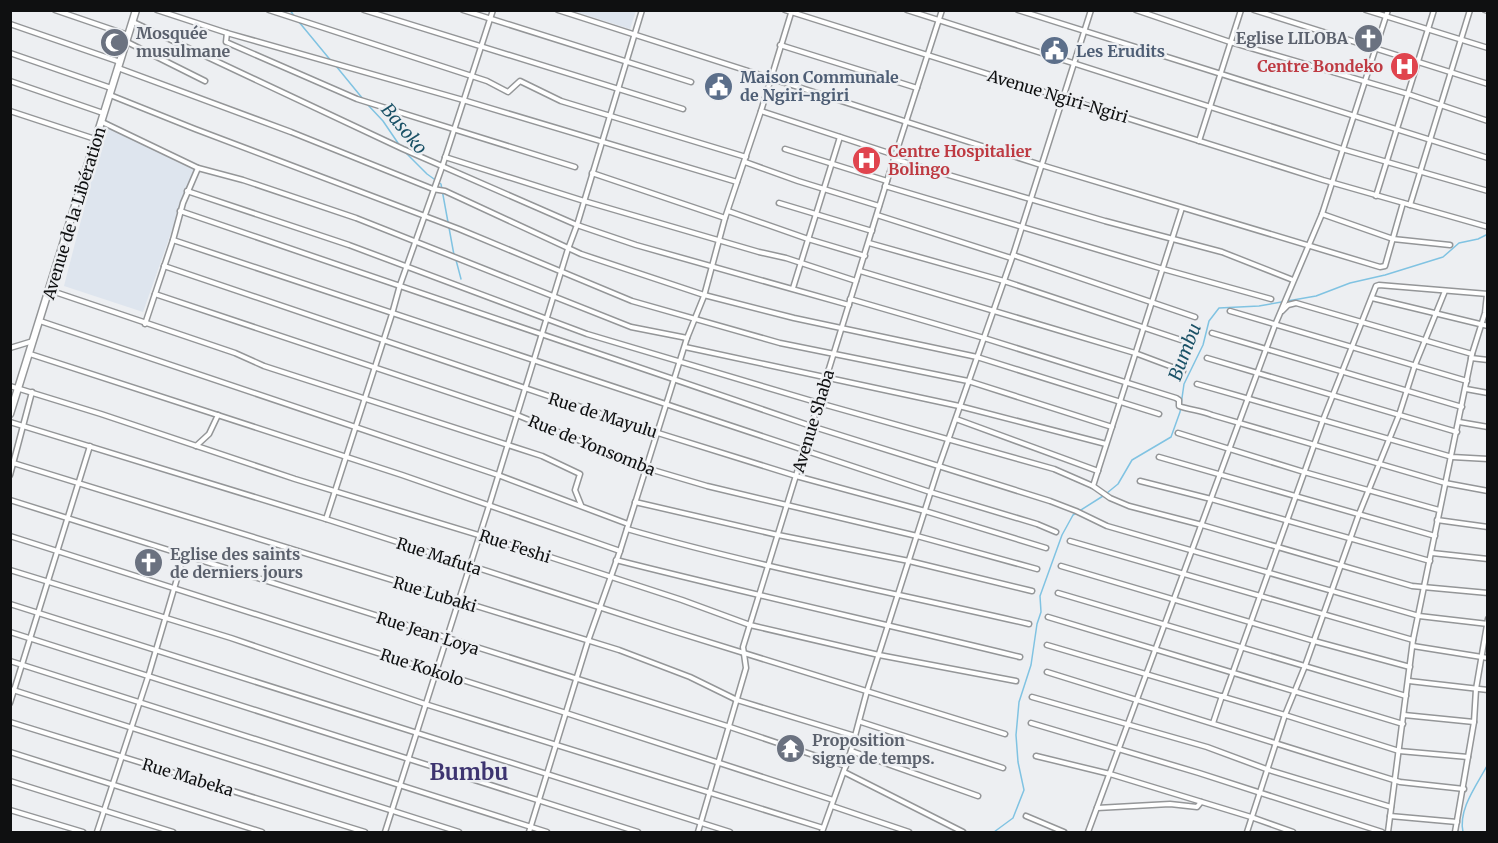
<svg xmlns="http://www.w3.org/2000/svg" width="1498" height="843" viewBox="0 0 1498 843" font-family="Merriweather,serif">
<rect width="100%" height="100%" fill="#edeff2"/>
<g fill="#dee5ee">
<polygon points="573,11 636,11 630,29"/>
<polygon points="105,127 194,168 143,312 64,286"/>
</g>
<polygon fill="#f7dde5" points="860,152 877,157 872,173 866,171 867,167 856,163"/>
<g fill="none" stroke-linecap="round" stroke-linejoin="round">
<g stroke="#80c3e2" stroke-width="1.5">
<polyline points="290,10 294,16"/>
<polyline points="299,22 332,62"/>
<polyline points="336,66 363,99"/>
<polyline points="368,105 383,121 400,146"/>
<polyline points="405,152 427,174 441,184 454,255"/>
<polyline points="456,260 461,279"/>
<polyline points="1107,493 1118,484 1132,460 1171,437 1180,412 1184,384 1203,345 1209,321 1219,308 1259,306 1316,296 1350,283 1385,275 1443,257 1459,243 1478,239 1488,234"/>
<polyline points="994,832 1013,818 1024,790 1018,762 1016,735 1019,702 1031,665 1037,624 1041,612 1040,596 1062,535 1073,515 1103,496"/>
<path d="M1463,832C1458,809 1477,785 1488,764"/>
</g>
<defs>
<g id="minor">
<polyline points="55,10 128,35"/>
<polyline points="157,10 227,33 463,100 737,182"/>
<polyline points="269,10 487,81 508,92 520,81 561,101 746,157"/>
<polyline points="364,10 683,109"/>
<polyline points="463,10 691,82"/>
<polyline points="558,10 1041,165 1380,267 1385,266 1403,203"/>
<polyline points="785,10 1323,180 1488,227"/>
<polyline points="907,10 1342,149 1488,191"/>
<polyline points="1018,10 1488,158"/>
<polyline points="1136,10 1230,42 1408,94 1488,121"/>
<polyline points="1254,10 1488,84"/>
<polyline points="1366,10 1488,48"/>
<polyline points="1485,10 1488,11"/>
<polyline points="133,22 403,149 577,225 636,245 849,305"/>
<polyline points="10,24 120,62"/>
<polyline points="227,33 226,42 357,99 575,167"/>
<polyline points="127,42 205,81"/>
<polyline points="780,45 917,88"/>
<polyline points="10,53 111,88"/>
<polyline points="118,68 291,132 433,189 445,191 581,254 704,295 794,318 977,357 1159,414"/>
<polyline points="10,81 103,113"/>
<polyline points="110,95 195,129 459,229 632,301 780,343 968,381 1112,427"/>
<polyline points="10,111 95,139"/>
<polyline points="761,111 895,155"/>
<polyline points="102,122 198,168 243,180 356,218 631,327 687,338"/>
<polyline points="1199,141 1241,10"/>
<polyline points="785,149 887,181"/>
<polyline points="445,157 584,201 759,252 786,258 856,281"/>
<polyline points="894,159 1105,221 1222,252 1293,280"/>
<polyline points="745,162 798,181 879,206"/>
<polyline points="592,173 725,218"/>
<polyline points="885,186 1163,269 1271,299"/>
<polyline points="187,191 349,245 587,334 819,403 1054,469 1093,486 1182,208"/>
<polyline points="1376,196 1434,10"/>
<polyline points="779,203 872,231"/>
<polyline points="1410,205 1470,10"/>
<polyline points="180,211 811,426 1050,501 1076,511 1107,526 1419,616 1488,624"/>
<polyline points="728,211 808,239 865,256"/>
<polyline points="1322,214 1393,239 1450,245"/>
<polyline points="877,215 1011,258"/>
<polyline points="173,240 930,492 1037,524 1056,532"/>
<polyline points="869,243 1004,281 1193,344"/>
<polyline points="1013,255 1195,317"/>
<polyline points="164,266 658,433 796,476 925,511 1046,548"/>
<polyline points="860,271 1135,353 1183,371"/>
<polyline points="793,288 840,137"/>
<polyline points="49,290 235,353 264,366 542,456 580,474 575,490 581,505"/>
<polyline points="155,294 517,415 646,468 707,486 917,536 1037,569"/>
<polyline points="1372,298 1488,326"/>
<path d="M850,299L984,338L1176,398L1179,400V406C1189,410 1200,410 1212,415L1445,483L1488,491"/>
<polyline points="1230,311 1467,381"/>
<polyline points="1282,311 1288,305 1296,303 1472,354"/>
<polyline points="40,321 498,475 628,524"/>
<polyline points="145,324 173,240 183,203 198,168"/>
<polyline points="1212,333 1462,407"/>
<polyline points="685,347 959,406 1106,444"/>
<polyline points="10,348 33,341"/>
<polyline points="30,354 402,475 620,551"/>
<polyline points="1207,358 1457,432"/>
<polyline points="1471,358 1488,360"/>
<polyline points="1197,384 1452,457 1488,459"/>
<polyline points="10,386 101,414 295,479 547,556 682,600 750,625 879,655 1016,681"/>
<polyline points="1466,389 1488,393"/>
<polyline points="956,419 1098,471"/>
<polyline points="10,422 326,519 673,631 1005,734"/>
<polyline points="1459,422 1488,427"/>
<polyline points="1178,433 1304,472 1439,510"/>
<polyline points="196,446 209,434 218,415"/>
<polyline points="1159,457 1435,536"/>
<polyline points="10,462 619,650 690,677 737,700 855,736"/>
<polyline points="10,475 32,392"/>
<polyline points="1140,481 1211,499 1430,561"/>
<polyline points="1093,486 1110,498 1129,506 1202,525 1412,586 1488,593"/>
<polyline points="10,500 730,727 846,766"/>
<polyline points="635,502 778,535 909,561 1032,591"/>
<polyline points="326,519 392,314 400,285 442,167 493,10"/>
<polyline points="1437,520 1488,527"/>
<path d="M627,529C759,567 895,593 1029,624"/>
<polyline points="10,536 566,713 833,800"/>
<polyline points="1070,541 1413,640"/>
<polyline points="1432,553 1488,559"/>
<path d="M616,560C750,594 885,624 1020,657"/>
<polyline points="1061,566 1314,641 1410,667"/>
<polyline points="10,570 231,638 425,704 823,828"/>
<polyline points="1058,593 1406,696"/>
<polyline points="10,604 730,832"/>
<polyline points="1048,617 1403,724"/>
<polyline points="10,632 638,832"/>
<polyline points="1047,645 1285,715 1399,751 1468,757"/>
<polyline points="1413,646 1488,658"/>
<polyline points="10,661 547,832"/>
<polyline points="1047,672 1400,782 1464,789"/>
<polyline points="1409,681 1488,690"/>
<polyline points="10,689 459,832"/>
<polyline points="1032,697 1207,747 1269,770 1391,807"/>
<polyline points="1224,697 1323,420 1376,286 1379,285 1488,294"/>
<polyline points="10,703 90,446"/>
<polyline points="1404,715 1474,722"/>
<polyline points="10,722 365,832"/>
<polyline points="861,722 1003,768"/>
<polyline points="1031,723 1199,773 1382,832"/>
<polyline points="1213,723 1222,696"/>
<polyline points="851,751 978,796"/>
<polyline points="10,752 262,832"/>
<polyline points="1036,756 1110,774 1251,817 1293,832"/>
<polyline points="844,772 963,832"/>
<polyline points="10,781 173,832"/>
<polyline points="832,806 909,832"/>
<polyline points="1097,808 1170,804 1197,807 1201,802"/>
<polyline points="10,810 83,832"/>
<polyline points="1026,816 1064,832"/>
<polyline points="1390,816 1457,822"/>
<polyline points="97,832 148,677 184,555"/>
<polyline points="385,832 489,506 568,249 577,225 642,10"/>
<polyline points="529,832 588,641 620,551 687,338 704,296 725,218 761,111 792,10"/>
<polyline points="698,832 746,668 743,647 887,181 942,10"/>
<polyline points="822,832 851,751 867,691 939,466 1013,255 1091,10"/>
<polyline points="1088,832 1275,325 1322,214 1388,10"/>
<polyline points="1247,832 1285,715 1305,666 1359,514 1399,415 1415,365 1445,291"/>
<polyline points="1388,832 1413,640 1472,354 1485,313 1487,294"/>
<polyline points="1455,832 1474,722 1476,689 1488,619"/>
</g>
<polyline id="highway" points="10,414 136,10"/>
</defs>
<use href="#minor" stroke="#949698" stroke-width="7"/>
<use href="#highway" stroke="#949698" stroke-width="9"/>
<use href="#minor" stroke="#fff" stroke-width="4"/>
<use href="#highway" stroke="#fff" stroke-width="6"/>
</g>
<defs>
<symbol id="church-disc" viewBox="-11 -11 22 22"><circle r="9.5" fill="#6b7280" stroke="#edeff2"/><path d="M-1.2-6h2.4v3.5h3.3v2.4h-3.3V6h-2.4V-.1h-3.3v-2.4h3.3Z" fill="#fff"/></symbol>
<symbol id="mosque-disc" viewBox="-11 -11 22 22"><circle r="9.5" fill="#6b7280" stroke="#edeff2"/><path d="M3.5-4.9A6 6 0 1 0 3.5 4.9A5 5 0 1 1 3.5-4.9Z" fill="#fff"/></symbol>
<symbol id="civic-disc" viewBox="-11 -11 22 22"><circle r="9.5" fill="#5c6f8a" stroke="#edeff2"/><path d="M-.6-6.5H3V-4.5H.6V-3L4-1V1h2V6H-6V1h2V-1L-.6-3ZM-1.2 2.5V6h2.4V2.5Z" fill="#fff"/></symbol>
<symbol id="hospital-disc" viewBox="-11 -11 22 22"><circle r="9.5" fill="#e0444e" stroke="#edeff2"/><path d="M-5-5h3v3.5h4V-5h3V5h-3V1.5h-4V5h-3Z" fill="#fff"/></symbol>
<symbol id="temple-disc" viewBox="-11 -11 22 22"><circle r="9.5" fill="#6b7280" stroke="#edeff2"/><path d="M0-6L5-2H3V0L6.5 2.5H4V6H1.5V3h-3V6H-4V2.5H-6.5L-3 0V-2H-5Z" fill="#fff"/></symbol>
</defs>
<g fill-rule="evenodd">
<use href="#church-disc" x="1352" y="22" width="33" height="33"/>
<use href="#mosque-disc" x="98" y="26" width="33" height="33"/>
<use href="#civic-disc" x="1038" y="34" width="33" height="33"/>
<use href="#hospital-disc" x="1388" y="50" width="33" height="33"/>
<use href="#civic-disc" x="702" y="70" width="33" height="33"/>
<use href="#hospital-disc" x="850" y="144" width="33" height="33"/>
<use href="#church-disc" x="132" y="546" width="33" height="33"/>
<use href="#temple-disc" x="774" y="732" width="33" height="33"/>
</g>
<g text-anchor="middle" stroke-width="5" stroke-linejoin="round" paint-order="stroke">
<g font-size="16" font-weight="bold" fill="#5b616d" stroke="#edeff2" text-anchor="start">
<text x="136" y="39">Mosquée<tspan x="136" dy="18">musulmane</tspan></text>
<text x="1348" y="44" text-anchor="end">Eglise LILOBA</text>
<text x="170" y="560">Eglise des saints<tspan x="170" dy="18">de derniers jours</tspan></text>
<text x="812" y="746">Proposition<tspan x="812" dy="18">signe de temps.</tspan></text>
</g>
<g font-size="16" font-weight="bold" fill="#4e5e75" stroke="#edeff2" text-anchor="start">
<text x="1076" y="57">Les Erudits</text>
<text x="740" y="83">Maison Communale<tspan x="740" dy="18">de Ngiri-ngiri</tspan></text>
</g>
<g font-size="16" font-weight="bold" fill="#be3a42" stroke="#edeff2" text-anchor="end">
<text x="1383" y="72">Centre Bondeko</text>
<text x="888" y="157" text-anchor="start">Centre Hospitalier<tspan x="888" dy="18">Bolingo</tspan></text>
</g>
<g font-size="16" fill="#0f1011" stroke="#edeff2">
<text transform="translate(1058 96) rotate(17)" y="6">Avenue Ngiri-Ngiri</text>
<text transform="translate(74 213) rotate(-73)" y="6">Avenue de la Libération</text>
<text transform="translate(603 415) rotate(18)" y="6">Rue de Mayulu</text>
<text transform="translate(813 421) rotate(-73)" y="6">Avenue Shaba</text>
<text transform="translate(592 445) rotate(22)" y="6">Rue de Yonsomba</text>
<text transform="translate(515 546) rotate(18)" y="6">Rue Feshi</text>
<text transform="translate(439 556) rotate(18)" y="6">Rue Mafuta</text>
<text transform="translate(435 594) rotate(17)" y="6">Rue Lubaki</text>
<text transform="translate(428 633) rotate(18)" y="6">Rue Jean Loya</text>
<text transform="translate(422 667) rotate(18)" y="6">Rue Kokolo</text>
<text transform="translate(188 777) rotate(17)" y="6">Rue Mabeka</text>
</g>
<g font-size="18" font-style="italic" fill="#1a5166" stroke="#edeff2">
<text transform="translate(404 129) rotate(50)" y="6">Basoko</text>
<text transform="translate(1185 352) rotate(-69)" y="6">Bumbu</text>
</g>
<g font-size="22" font-weight="bold" fill="#3d3470" stroke="#edeff2">
<text x="469" y="780">Bumbu</text>
</g>
</g>
<rect width="1498" height="843" fill="none" stroke="#0f1011" stroke-width="24"/>
</svg>
